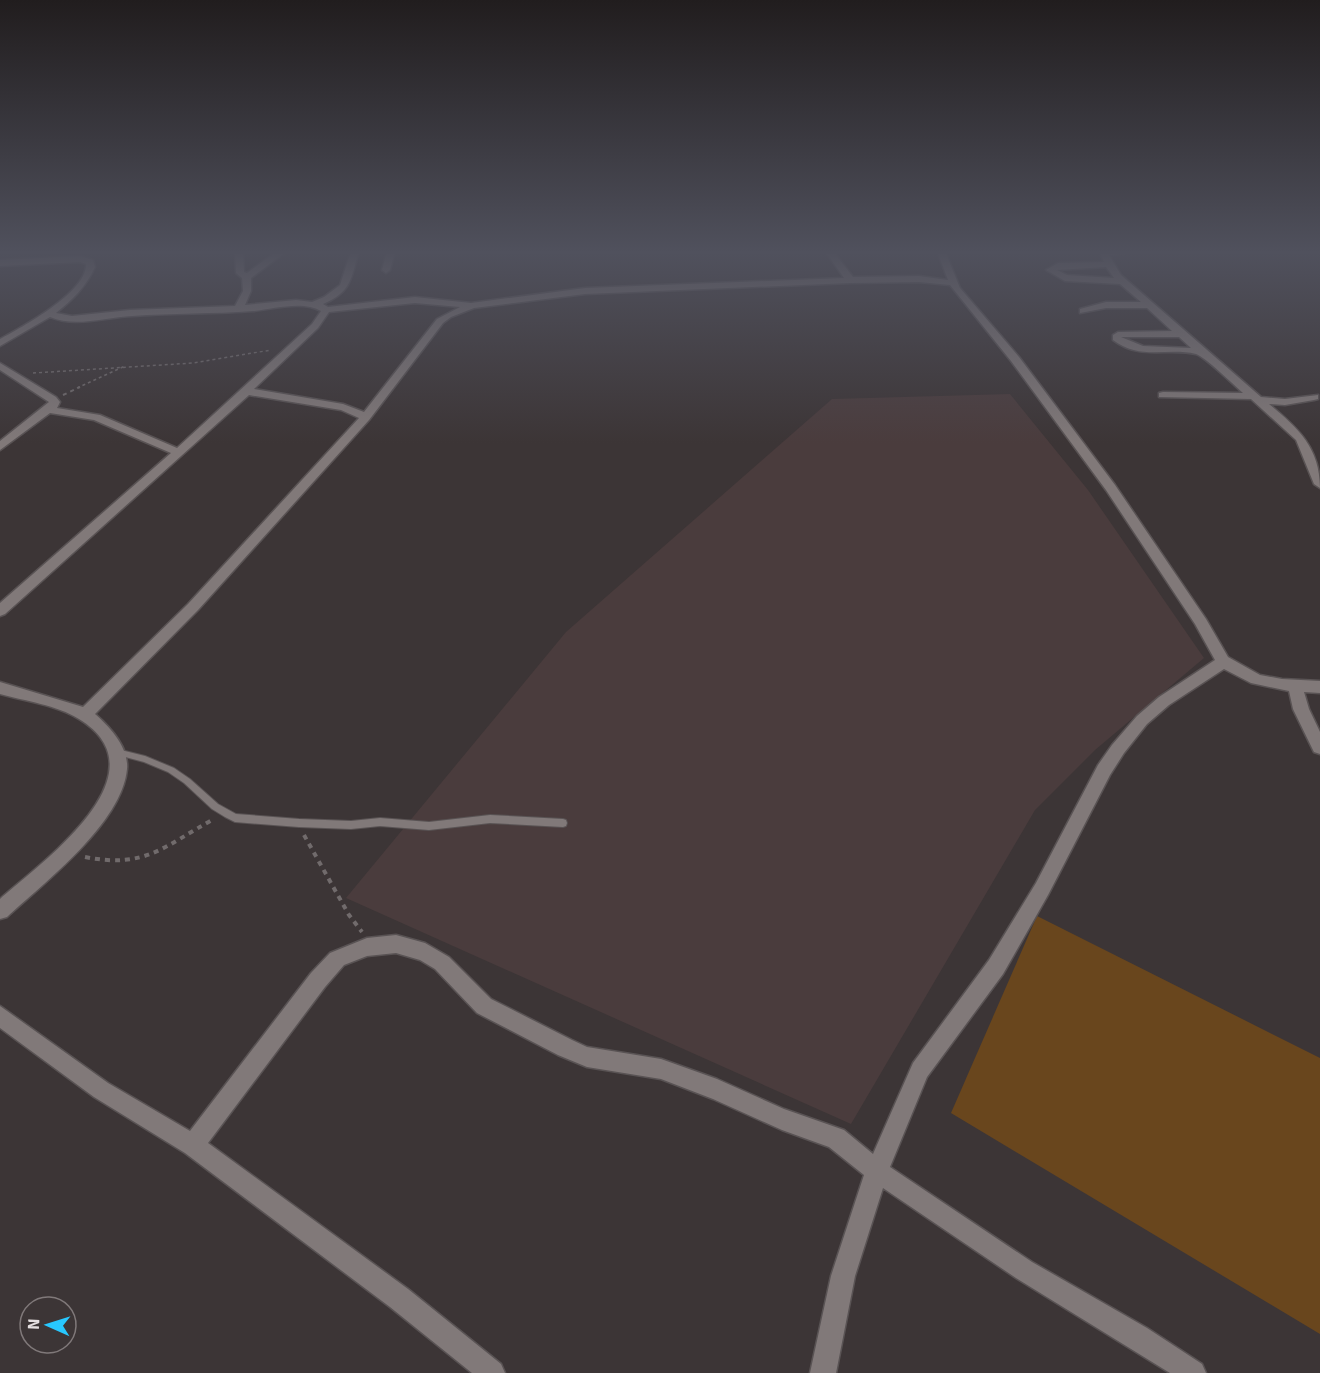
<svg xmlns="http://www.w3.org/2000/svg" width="1320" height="1373" viewBox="0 0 1320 1373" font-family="Signika,sans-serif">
<rect width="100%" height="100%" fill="#3c3536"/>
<polygon fill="#4a3c3d" points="1010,394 1088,490 1204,658 1095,750 1035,810 851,1124 346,898 566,632 832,399"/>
<polygon fill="#69461d" points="1037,916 1320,1058 1320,1334 951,1113"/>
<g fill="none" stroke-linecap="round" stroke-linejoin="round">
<defs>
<polygon id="lane" points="117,749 145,756 174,768 190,779 218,804 236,814 299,819 351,821 380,818 429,822 490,815 563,819 566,820 567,823 566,826 563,827 490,823 429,830 380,826 351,829 299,827 235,822 225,817 212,809 184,783 168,772 144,762 114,754 113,752 114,750"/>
<g id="street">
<path d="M235,251H243L244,272L247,273L277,251H287L251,278V291L245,305L296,300L312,302L324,297L340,285L351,251H359C351,278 352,292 323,304L328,307L415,297L471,303L585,288L844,278L825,251H833L853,277L919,276L948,280L937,251H945L960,288L1019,357L1115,485L1206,619L1228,657L1260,675L1282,679L1320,681V693L1304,692L1309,709L1320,732V754L1314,752L1312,748L1293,709L1289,691L1251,683L1224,669L1169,705L1147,724L1124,753L1110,775L1048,895L1003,974L927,1077L890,1167L1032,1262L1147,1328L1202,1364L1206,1373H1170L1016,1278L883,1188L855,1276L836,1373H810L831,1276L864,1175L829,1147L782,1130L713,1099L661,1079L587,1067L558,1055L477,1013L435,969L420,960L396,953L367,956L344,965L325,987L208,1143L408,1289L501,1364L505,1373H472L390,1307L185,1153L94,1097L0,1028V1006L108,1083L190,1131L311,973L330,953L367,938L396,935L425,943L449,957L491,999L572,1040L587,1047L661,1059L717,1079L784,1109L844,1130L873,1154L913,1063L989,960L1036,883L1098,765L1112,745L1137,716L1159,697L1215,660L1195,624L1106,490L1011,361L950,285L919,282L850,283L585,294L474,308L451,317L443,323L369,420L198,610L95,714C110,727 129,748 127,769C122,823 45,882 7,917L0,919V899C42,862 167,773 79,719C57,705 25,701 0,694V682L83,707L188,604L359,418L341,410L249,395L5,614L0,616V603L171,453L94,420L50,413L0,450V441L49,402L0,370V363L56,397L60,402L57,408L100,415L177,448L312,324L321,311C303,300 273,309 253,311C213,314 172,313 132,316C106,317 75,328 50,317L0,346V339C22,327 87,292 86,264L80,262L0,266V260L80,256L93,260L95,267C86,287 72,300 56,313L72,316L130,310L235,306L243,291L242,278L236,273ZM415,303L460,307L437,319L364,412L343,404L254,389L318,328L329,312Z"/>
<polygon points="387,251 395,251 390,270 386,273 382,270"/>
<path d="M1099,251H1141L1109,255L1121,275L1261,397L1285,399L1318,395V399L1314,400L1285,405L1269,404C1298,428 1320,448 1320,488L1314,484L1296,440L1251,399L1159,397V393L1163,392L1243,393C1234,385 1204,356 1196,354C1167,347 1141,361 1113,340V335L1118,332L1172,331L1147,308H1106L1080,313V309L1106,302H1141L1120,284L1065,281L1046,270L1058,263L1104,262ZM1106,267L1114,278L1067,275L1057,270ZM1121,337H1179L1191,348L1143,346Z"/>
</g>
</defs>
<use href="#lane" stroke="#595354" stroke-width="2"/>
<use href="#street" stroke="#595354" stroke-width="3"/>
<g stroke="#716b6c" stroke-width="1.5" stroke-dasharray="3 3" stroke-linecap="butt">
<polyline points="33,373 193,363 271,350"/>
<polyline points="77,388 125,366"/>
</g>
<polyline stroke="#716b6c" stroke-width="2" stroke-dasharray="4 4" stroke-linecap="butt" points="63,395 80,387"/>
<g stroke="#716b6c" stroke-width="4" stroke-dasharray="5 5" stroke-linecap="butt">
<polyline points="304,835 349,915 362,932"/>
<path d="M85,857C146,869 164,846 214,819"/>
</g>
<use href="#lane" fill="#817979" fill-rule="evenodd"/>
<use href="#street" fill="#817979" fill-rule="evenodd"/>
</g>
<linearGradient id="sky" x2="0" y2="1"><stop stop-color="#211d1e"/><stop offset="0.57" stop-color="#50515d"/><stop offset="1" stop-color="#50515d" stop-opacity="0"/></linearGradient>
<rect width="1320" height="443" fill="url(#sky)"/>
<g transform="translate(48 1325) rotate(273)"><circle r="28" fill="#3c3536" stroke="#80797a" stroke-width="1.5"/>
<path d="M0-4.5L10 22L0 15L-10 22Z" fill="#28c8ff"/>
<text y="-9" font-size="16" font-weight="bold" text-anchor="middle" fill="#e5e0e1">N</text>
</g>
</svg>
